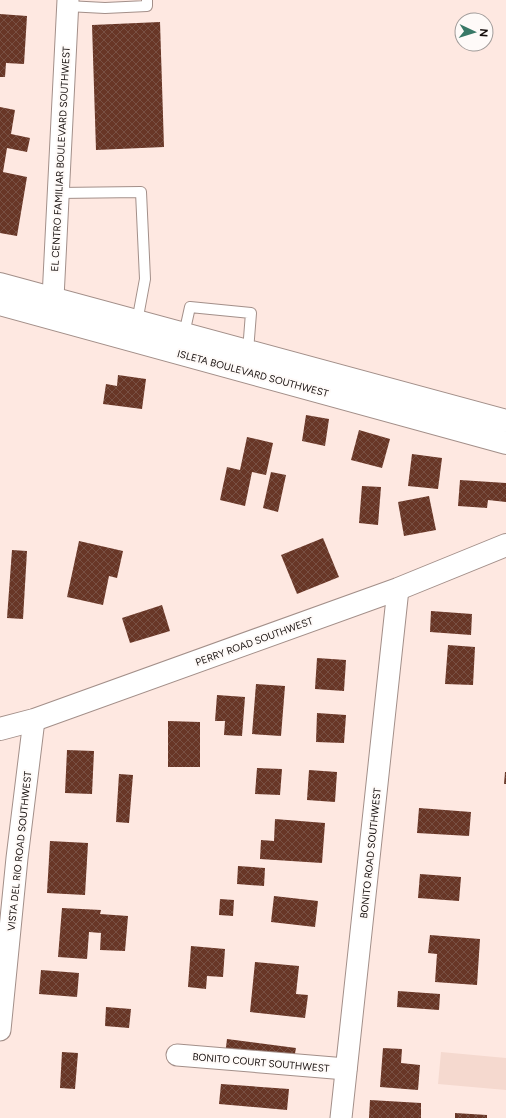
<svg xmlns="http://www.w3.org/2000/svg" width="506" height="1118" viewBox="0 0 506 1118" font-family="Figtree,sans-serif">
<defs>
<pattern id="building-cross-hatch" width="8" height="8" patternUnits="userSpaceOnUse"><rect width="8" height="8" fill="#683626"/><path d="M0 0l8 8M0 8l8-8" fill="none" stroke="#785043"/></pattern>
</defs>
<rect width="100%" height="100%" fill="#fee8e1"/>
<polygon fill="#f5d9cf" points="441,1052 506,1058 506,1090 438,1084"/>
<g fill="url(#building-cross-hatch)">
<polygon points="0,14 27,16 24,64 6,63 5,77 0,77"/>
<polygon points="160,22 164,147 96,150 92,25"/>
<polygon points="0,107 15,110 11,134 30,138 27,152 7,148 3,172 27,177 17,236 0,233"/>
<polygon points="118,375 146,379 142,409 103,404 106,384 117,386"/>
<polygon points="306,415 329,419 325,446 302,441"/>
<polygon points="359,430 390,439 382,468 351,460"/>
<polygon points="247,437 273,443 266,475 252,472 245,506 220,500 227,467 240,470"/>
<polygon points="412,454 442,458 438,489 408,486"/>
<polygon points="271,472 286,475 278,512 263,508"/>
<polygon points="460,480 506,483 506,502 488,500 487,508 458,506"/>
<polygon points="362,486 381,487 378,525 359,523"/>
<polygon points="429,496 436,530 404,536 398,502"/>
<polygon points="323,538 339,577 297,594 281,555"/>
<polygon points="79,541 123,551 117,578 109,576 103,605 67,597"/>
<polygon points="12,550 27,551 23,619 7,618"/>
<polygon points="162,605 170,631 130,643 122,618"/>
<polygon points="431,611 472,614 471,635 430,632"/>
<polygon points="448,645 475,647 473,685 445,684"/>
<polygon points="317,658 346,660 344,691 315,689"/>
<polygon points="256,684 285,686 281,736 252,734"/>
<polygon points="217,695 245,697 242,736 224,735 225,721 215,721"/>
<polygon points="317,713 346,715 344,743 316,742"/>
<polygon points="168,721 200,722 200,767 168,767"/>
<polygon points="67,750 94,751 92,794 65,793"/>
<polygon points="257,768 282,769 280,795 255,794"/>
<polygon points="309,770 337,772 335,802 307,800"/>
<polygon points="505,772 506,772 506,784 504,784"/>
<polygon points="119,774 133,775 129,823 116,822"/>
<polygon points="419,808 471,812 469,836 417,833"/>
<polygon points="275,819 325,823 322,863 260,859 261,840 274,841"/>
<polygon points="50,841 88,843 85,895 47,893"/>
<polygon points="238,866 265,868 264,886 237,884"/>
<polygon points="420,874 461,877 459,901 418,898"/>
<polygon points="274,896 318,901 315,927 271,922"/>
<polygon points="220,899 234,900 233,916 219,915"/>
<polygon points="62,908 101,910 100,914 128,916 125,951 100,950 101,933 89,932 87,959 58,957"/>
<polygon points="430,935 480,939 477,985 435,982 437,954 428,953"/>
<polygon points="191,946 225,949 223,977 207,976 206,989 188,987"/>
<polygon points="255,962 299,966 296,994 308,995 305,1018 250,1012"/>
<polygon points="41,970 79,973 77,997 39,994"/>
<polygon points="398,991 440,994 439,1010 397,1007"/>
<polygon points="106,1007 131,1009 129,1028 105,1026"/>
<polygon points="227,1039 296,1048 293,1064 225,1055"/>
<polygon points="383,1048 402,1049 401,1063 420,1065 418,1090 380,1087"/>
<polygon points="62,1052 78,1053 75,1089 60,1088"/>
<polygon points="221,1084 289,1089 287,1110 219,1104"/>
<polygon points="370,1100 421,1103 421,1118 369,1118"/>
<polygon points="455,1113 487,1115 487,1118 455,1118"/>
</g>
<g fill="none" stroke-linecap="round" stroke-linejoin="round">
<defs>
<g id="service">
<polyline points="67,6 105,8 147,6 147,0"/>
<polyline points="58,193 141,192 145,279 137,322"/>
<polyline points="184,334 190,307 251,313 248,351"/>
</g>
<g id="minor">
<polyline points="48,314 53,298 68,0"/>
<polyline points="0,1030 17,858 34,720"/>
<polyline points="177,1055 346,1069"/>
<polyline points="341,1118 398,589"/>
</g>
<polyline id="tertiary" points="0,729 34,720 398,589 506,545"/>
<g id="secondary">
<polyline points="0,284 506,421"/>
<polyline points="0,304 506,443"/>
</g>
</defs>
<use href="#service" stroke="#a38f89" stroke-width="12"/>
<use href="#minor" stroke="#a38f89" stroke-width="23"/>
<use href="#tertiary" stroke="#a38f89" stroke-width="24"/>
<use href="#secondary" stroke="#a38f89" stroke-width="24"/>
<use href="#service" stroke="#fff" stroke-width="10"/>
<use href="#minor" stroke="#fff" stroke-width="21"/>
<use href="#tertiary" stroke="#fff" stroke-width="22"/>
<use href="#secondary" stroke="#fff" stroke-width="22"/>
</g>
<g text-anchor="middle" stroke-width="4" stroke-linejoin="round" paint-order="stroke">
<g font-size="10" fill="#160f0d" stroke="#fefaf8">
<text transform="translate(60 159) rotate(-87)" y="4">EL CENTRO FAMILIAR BOULEVARD SOUTHWEST</text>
<text transform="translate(253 373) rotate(15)" y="4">ISLETA BOULEVARD SOUTHWEST</text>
<text transform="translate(254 641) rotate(-20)" y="4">PERRY ROAD SOUTHWEST</text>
<text transform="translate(19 851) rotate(-84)" y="4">VISTA DEL RIO ROAD SOUTHWEST</text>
<text transform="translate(370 853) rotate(-84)" y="4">BONITO ROAD SOUTHWEST</text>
<text transform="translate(261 1062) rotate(5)" y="4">BONITO COURT SOUTHWEST</text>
</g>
</g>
<g transform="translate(474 32) rotate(94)"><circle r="19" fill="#fefaf8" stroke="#a19c9a"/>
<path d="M0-3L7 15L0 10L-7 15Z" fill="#387866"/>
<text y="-6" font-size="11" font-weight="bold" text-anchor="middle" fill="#160f0d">N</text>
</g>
</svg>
